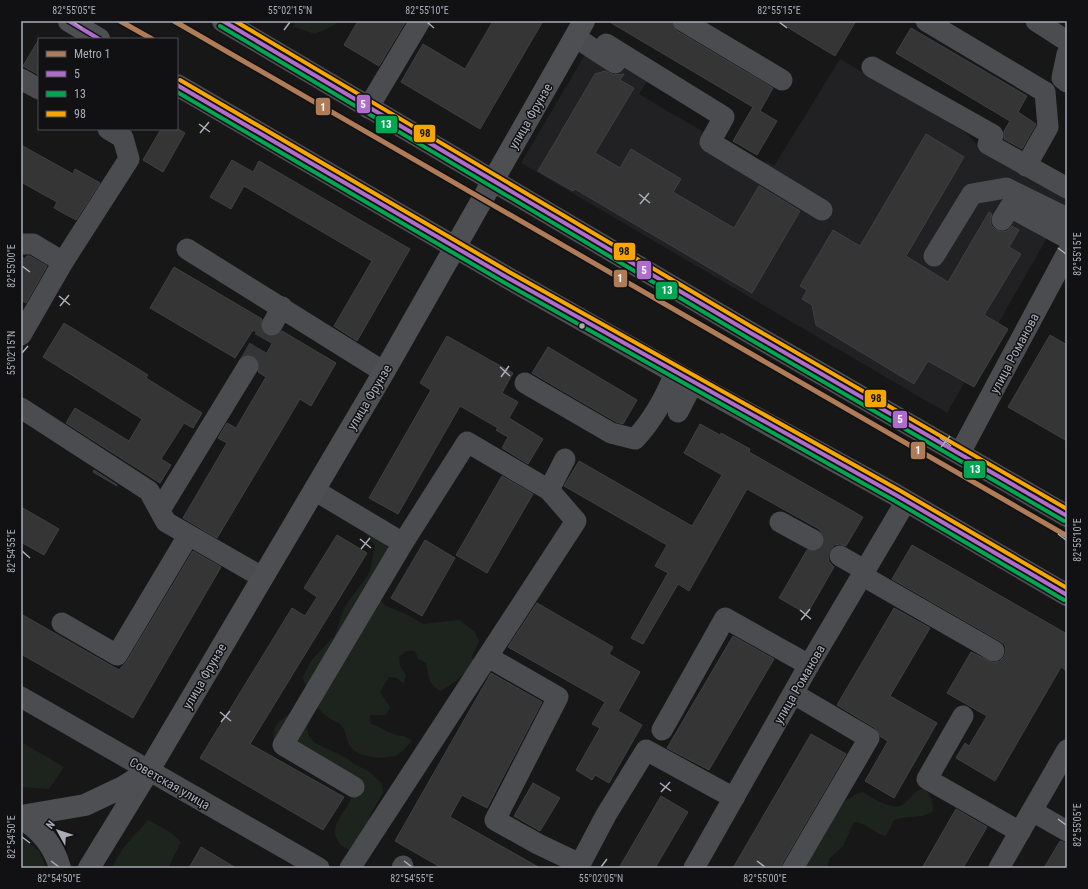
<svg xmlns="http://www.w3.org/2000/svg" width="1088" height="889" viewBox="0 0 1088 889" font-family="'Roboto Condensed',sans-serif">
<rect width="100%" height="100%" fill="#171717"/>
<polygon fill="#212123" points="590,46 648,80 639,94 717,140 757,175 766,161 774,166 840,59 965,132 981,149 1067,196 1067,203 947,413 521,163"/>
<g fill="#1d241e">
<polygon points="295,21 338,21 335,25 315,34 294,27"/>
<path d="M365,530L380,538L396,559L391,585L379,597L384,605L408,615L423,624L459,620L474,631L479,641L472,656L474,664L455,682L441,691C427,683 429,677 426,663L418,659L415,651H406L399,657L400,666L406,675L404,684L397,678L389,677L380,692L390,707L386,715H370L371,724C380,726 386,732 394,734C403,737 404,735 412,740C408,745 404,750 399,754C387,761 360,758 351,747C345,740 347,731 341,725C338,722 334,721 330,719C314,707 308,696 303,677L311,661L335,635L344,608L370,572L375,545L368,538Z"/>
<path d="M296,709L309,720L307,728L309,737L315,743L347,758L354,764L370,772L382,784L383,792L370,816L367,838L356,851C348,850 342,848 338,841C328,824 347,812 351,798L324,776L274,743C271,723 282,720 296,709Z"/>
<polygon points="21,742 64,767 49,789 21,787"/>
<path d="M924,788C931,795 933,801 933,811C920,820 906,814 893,821L890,829L885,836C873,833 867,822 854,822L843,846L830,858L827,868H793C810,843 834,799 863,792C872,798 894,812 904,804C913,797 912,792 924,788Z"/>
<polygon points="148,820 170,832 181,842 168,868 111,868 124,847"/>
<polygon points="21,836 40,852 46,868 21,868"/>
</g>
<g fill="#353536" stroke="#3f4043">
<polygon points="358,21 406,21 379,66 344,45"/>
<polygon points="493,21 543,21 480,129 401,82 423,44 465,69"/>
<polygon points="608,21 667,21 672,23 677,31 773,88 760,111 777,121 757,155 733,141 753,107"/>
<polygon points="777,21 856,21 835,56"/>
<polygon points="911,28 1027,96 1018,112 1036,124 1022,149 1004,139 1004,131 1010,121 896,53"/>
<polygon points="39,39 39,75 23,66"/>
<polygon points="605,71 614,75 624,74 620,80 634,88 595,153 620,168 631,149 681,179 673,192 734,228 759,186 800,211 752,293 575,189 573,191 538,171 595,74"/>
<polygon points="161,129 178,129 185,133 163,172 143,160"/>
<polygon points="926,134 964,157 906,256 948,282 989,212 992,214 990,220 991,225 996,230 1002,232 1007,231 1012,226 1019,230 1009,247 1021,254 984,315 1008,329 974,387 928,361 914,384 816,325 812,305 802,299 807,290 800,286 833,230 860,246"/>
<polygon points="21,145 73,174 75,169 100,183 76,220 54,208 57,202 21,182"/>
<polygon points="232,160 253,172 259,161 410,249 357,341 334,326 372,261 244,186 231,209 210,197"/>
<polygon points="21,256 25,259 27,256 30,256 47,266 26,303 21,300"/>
<polygon points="174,267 262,319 260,326 262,331 266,335 273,337 282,331 336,363 311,406 300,399 217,538 183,518 227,443 218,438 227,423 236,428 266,377 258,372 260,365 273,342 253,330 235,358 150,308"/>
<polygon points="64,323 148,375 146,378 202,413 193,428 184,423 161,459 171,465 160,483 66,423 75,408 129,441 142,419 43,357"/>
<polygon points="1050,335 1067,345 1067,441 1008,407"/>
<polygon points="447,336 513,373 502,393 518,402 509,418 543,439 528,464 502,448 508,437 496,430 498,428 460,406 398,514 369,498 431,390 420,383"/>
<polygon points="548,347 637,400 623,424 616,422 532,373"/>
<polygon points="700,424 720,435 721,433 750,449 749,452 863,517 846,546 840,544 834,545 830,550 828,556 829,562 834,567 807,614 779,598 807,550 814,552 820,550 823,546 825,540 823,534 819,529 747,489 689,591 678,584 643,644 631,638 668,573 655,566 667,545 564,486 579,461 692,526 722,475 684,453"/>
<polygon points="94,470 117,485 117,486 93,472"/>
<polygon points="502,476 533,494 487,573 456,555"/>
<polygon points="21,507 59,529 44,555 21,542"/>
<polygon points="337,535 367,553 250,744 344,797 323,830 200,758 292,608 305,616 317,597 304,588"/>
<polygon points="425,540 455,558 422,616 391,598"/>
<polygon points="912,545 1067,634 1067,671 1061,667 995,781 956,758 965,743 969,746 987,716 947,693 971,652 994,663 1000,661 1004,657 1006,651 1005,645 1000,641 892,579"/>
<polygon points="193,551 221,567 133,718 21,654 21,614 119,670 127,661"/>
<polygon points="537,603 613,647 609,654 640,672 618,711 642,725 609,783 595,775 592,780 576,770 600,728 592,724 605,702 508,647"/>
<polygon points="894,608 930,628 890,696 937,723 894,798 865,781 888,741 881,737 875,728 837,705"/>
<polygon points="733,636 774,659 709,770 667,748"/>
<polygon points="491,673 542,702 487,808 462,795 450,817 540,868 442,868 395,841"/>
<polygon points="811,734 846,754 783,862 781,868 733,868"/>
<polygon points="533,783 560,798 540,831 514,816"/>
<polygon points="661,796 688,812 655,868 619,868"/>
<polygon points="956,809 987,827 963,868 922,868"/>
<polygon points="1060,841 1067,843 1067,868 1044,868"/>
<polygon points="201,847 236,868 189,868"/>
</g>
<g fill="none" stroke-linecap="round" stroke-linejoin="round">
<g stroke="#343537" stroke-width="21" stroke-dasharray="21 10" stroke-linecap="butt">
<polyline points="248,366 272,325"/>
<polyline points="813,540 840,556"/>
</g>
<g stroke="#4b4c50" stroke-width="21">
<polyline points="683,21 782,80"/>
<polyline points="926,21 1045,92 1048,127 1026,166"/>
<polyline points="1036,21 1067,41"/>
<polyline points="575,37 615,63"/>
<polyline points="606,44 724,117 710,142 822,210"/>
<polyline points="1067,54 1062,78 1067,82"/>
<polyline points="872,67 993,135 988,144 1067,188"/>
<polyline points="21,79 39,89"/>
<polyline points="368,108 420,21"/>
<polyline points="1002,220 1010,207 1067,238"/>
<polyline points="21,244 33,244 63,262"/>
<polyline points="187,249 384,372"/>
<polyline points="934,256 972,194 1006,188 1067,218"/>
<polyline points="272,325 282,307"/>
<polyline points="21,335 63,262 129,159 123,138 108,129"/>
<path d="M525,383L611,433L635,439C653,420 665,398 675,373"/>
<polyline points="21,408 149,491 166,522 262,577"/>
<polyline points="678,412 693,383"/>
<polyline points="960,453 1067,253"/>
<polyline points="314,490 403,543"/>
<polyline points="549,490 565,459"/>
<polyline points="160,510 248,366"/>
<polyline points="780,522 813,540"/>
<polyline points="840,556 866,571"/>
<polyline points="863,576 994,651"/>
<polyline points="62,623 117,655 188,536"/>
<polyline points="488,657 558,697 495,820 538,844 580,864"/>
<polyline points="21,697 319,868"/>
<polyline points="963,716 927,779 1020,832"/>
<polyline points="662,730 725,618 809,665"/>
<polyline points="1032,811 1067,831"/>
<polyline points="350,868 576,521 549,490 467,442 403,543 283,745 354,787"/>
<polyline points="402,868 403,866"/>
<polyline points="578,868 606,815 646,750 734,798"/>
<polyline points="694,868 809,665 906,501"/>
<polyline points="793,868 869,738 794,694"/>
<polyline points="999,868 1067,750"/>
</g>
<g stroke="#4d4f52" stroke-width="22">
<polyline points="69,21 99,39"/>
<polyline points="223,21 749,332 1067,516"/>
<polyline points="177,85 508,278 693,383 896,495 1067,595"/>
<polyline points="21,816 85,805 123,787 145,773"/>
<path d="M21,818C41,830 54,846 60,868"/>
<polyline points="89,868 149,770 384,372 584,21"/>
</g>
<defs>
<g id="bus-1">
<polyline points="69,21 99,39"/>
<polyline points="223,21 749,332 1067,516"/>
<polyline points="177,85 508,278 896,495 1067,595"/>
</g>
<g id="bus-2">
<polyline points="220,26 746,337 1064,521"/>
<polyline points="177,92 505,283 893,500 1064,600"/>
</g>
<g id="bus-3">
<polyline points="235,21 752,327 1067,509"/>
<polyline points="180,80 511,273 899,490 1067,588"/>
</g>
</defs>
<use href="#bus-1" stroke="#111113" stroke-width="7"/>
<use href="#bus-2" stroke="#111113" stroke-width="7"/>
<use href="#bus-3" stroke="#111113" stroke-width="7"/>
<use href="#bus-1" stroke="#b06ccc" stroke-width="4"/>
<use href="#bus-2" stroke="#00a651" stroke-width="4"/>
<use href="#bus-3" stroke="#f7a600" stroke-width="4"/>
<defs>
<g id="metro-1">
<polyline points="120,21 152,39"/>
<polyline points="174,21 1067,536"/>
</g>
</defs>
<use href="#metro-1" stroke="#111113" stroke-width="8"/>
<use href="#metro-1" stroke="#b07c57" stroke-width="5"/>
</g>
<path fill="none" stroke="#a8adb8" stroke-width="1.5" d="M74,22L82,28M427,22L434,28M779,22L787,28M284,30L290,22M199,124L210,132M200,133L209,122M639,194L650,203M640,204L649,193M1058,248L1066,254M22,266L30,272M59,296L70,305M60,306L69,295M22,353L28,346M500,367L510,376M501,377L509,366M940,438L951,446M941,447L950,436M1058,534L1066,540M360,539L371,548M361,549L370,538M22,551L30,558M800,610L811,619M801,620L810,609M220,712L231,721M221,722L230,711M660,783L671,791M661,792L670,782M1058,819L1066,825M22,837L30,843M51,861L59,867M404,861L412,867M757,861L765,867M601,867L607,859"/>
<circle fill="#a8adb8" stroke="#111113" stroke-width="1.5" cx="582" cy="326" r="3.5"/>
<g text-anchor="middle" stroke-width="3" stroke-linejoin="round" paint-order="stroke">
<g font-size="13" fill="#a8adb8" stroke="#111113">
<text transform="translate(530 116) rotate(-60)" y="5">улица Фрунзе</text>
<text transform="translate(1014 353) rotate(-62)" y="5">улица Романова</text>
<text transform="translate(369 397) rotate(-59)" y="5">улица Фрунзе</text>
<text transform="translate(204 676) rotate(-60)" y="5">улица Фрунзе</text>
<text transform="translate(799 684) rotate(-60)" y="5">улица Романова</text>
<text transform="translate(170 783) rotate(30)" y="5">Советская улица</text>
</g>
</g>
<g stroke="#111113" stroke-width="1.5">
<rect x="356" y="94" width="15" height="20" rx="4" fill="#b06ccc"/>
<rect x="315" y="97" width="16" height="19" rx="4" fill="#b07c57"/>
<rect x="375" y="115" width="23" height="19" rx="4" fill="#00a651"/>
<rect x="413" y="124" width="23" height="19" rx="4" fill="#f7a600"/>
<rect x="613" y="242" width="23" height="19" rx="4" fill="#f7a600"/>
<rect x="636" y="260" width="16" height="20" rx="4" fill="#b06ccc"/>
<rect x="613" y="269" width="15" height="19" rx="4" fill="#b07c57"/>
<rect x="655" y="281" width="23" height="19" rx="4" fill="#00a651"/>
<rect x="864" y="389" width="23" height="19" rx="4" fill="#f7a600"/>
<rect x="892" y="410" width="16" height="19" rx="4" fill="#b06ccc"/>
<rect x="910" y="441" width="16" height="19" rx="4" fill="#b07c57"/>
<rect x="963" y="460" width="23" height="19" rx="4" fill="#00a651"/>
</g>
<g font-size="11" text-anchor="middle" font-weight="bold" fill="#fff">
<text x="363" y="108">5</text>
<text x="323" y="111">1</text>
<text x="386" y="128">13</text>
<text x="644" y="274">5</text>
<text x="620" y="282">1</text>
<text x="667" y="294">13</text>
<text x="900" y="423">5</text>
<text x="918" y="454">1</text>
<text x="975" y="473">13</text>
</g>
<g font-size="11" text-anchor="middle" font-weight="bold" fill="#111">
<text x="425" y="137">98</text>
<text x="624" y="255">98</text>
<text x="876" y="402">98</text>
</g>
<rect width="1088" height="889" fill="none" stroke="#111113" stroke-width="44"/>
<rect x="38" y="38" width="140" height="92" fill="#111113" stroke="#4d4f55"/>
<rect x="46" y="51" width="20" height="6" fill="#b07c57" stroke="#4d4f55"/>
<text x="74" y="58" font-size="12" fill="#a8adb8">Metro 1</text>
<rect x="46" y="71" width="20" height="6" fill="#b06ccc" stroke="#4d4f55"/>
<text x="74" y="78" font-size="12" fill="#a8adb8">5</text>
<rect x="46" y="91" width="20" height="6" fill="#00a651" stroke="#4d4f55"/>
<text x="74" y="98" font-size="12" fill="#a8adb8">13</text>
<rect x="46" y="111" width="20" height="6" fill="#f7a600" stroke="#4d4f55"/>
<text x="74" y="118" font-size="12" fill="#a8adb8">98</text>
<g transform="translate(58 831) rotate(309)" stroke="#111113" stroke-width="3" paint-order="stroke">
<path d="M0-3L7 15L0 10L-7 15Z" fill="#a8adb8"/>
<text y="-6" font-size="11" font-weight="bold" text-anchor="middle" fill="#a8adb8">N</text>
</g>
<rect x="22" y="22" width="1044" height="845" fill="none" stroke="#a8adb8" stroke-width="1.5"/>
<g font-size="10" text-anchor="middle" fill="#a8adb8">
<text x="74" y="14">82°55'05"E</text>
<text x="290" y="14">55°02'15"N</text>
<text x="427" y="14">82°55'10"E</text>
<text x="779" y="14">82°55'15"E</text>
<text transform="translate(1077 254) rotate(-90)" y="4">82°55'15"E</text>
<text transform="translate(11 266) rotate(-90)" y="4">82°55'00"E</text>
<text transform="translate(11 353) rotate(-90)" y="4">55°02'15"N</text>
<text transform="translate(1077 540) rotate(-90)" y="4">82°55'10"E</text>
<text transform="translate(11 551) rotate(-90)" y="4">82°54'55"E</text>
<text transform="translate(1077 825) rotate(-90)" y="4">82°55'05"E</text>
<text transform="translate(11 837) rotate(-90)" y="4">82°54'50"E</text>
<text x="59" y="882">82°54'50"E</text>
<text x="412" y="882">82°54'55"E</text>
<text x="601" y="882">55°02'05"N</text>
<text x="765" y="882">82°55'00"E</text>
</g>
</svg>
